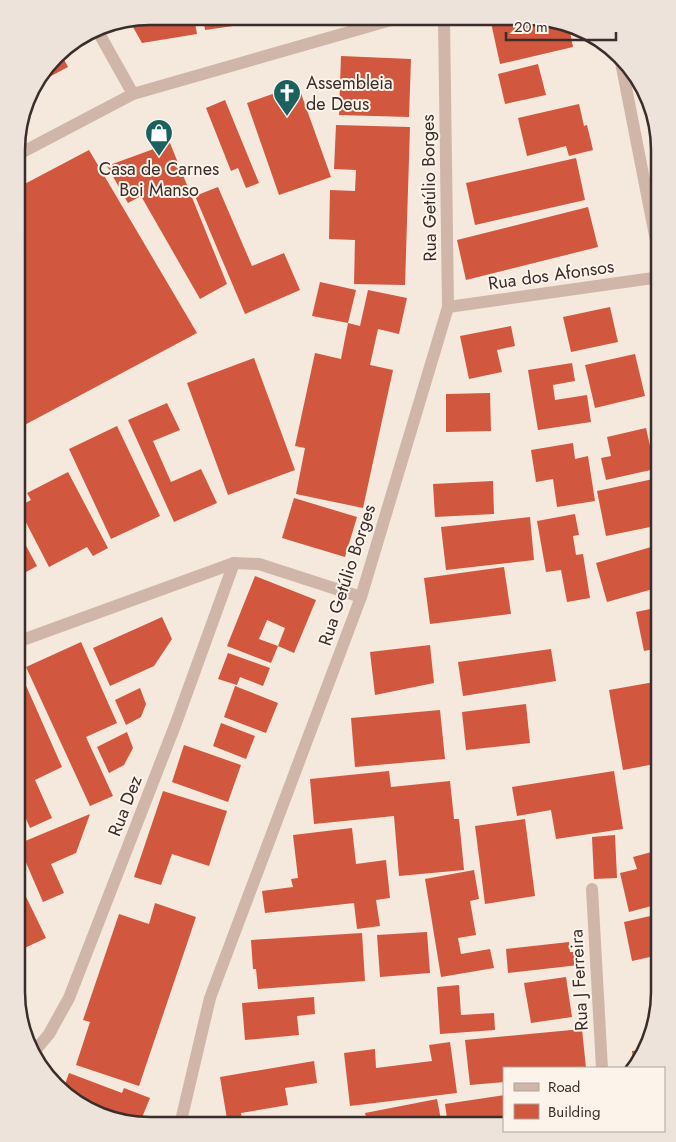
<svg xmlns="http://www.w3.org/2000/svg" width="676" height="1142" viewBox="0 0 676 1142" font-family="Jost,sans-serif">
<rect width="100%" height="100%" fill="#f5e8dd"/>
<g fill="#d1573f" fill-rule="evenodd">
<polygon points="150,16 194,17 197,34 142,43 129,20"/>
<polygon points="203,17 239,17 240,25 205,30"/>
<polygon points="490,18 552,19 569,27 573,47 500,64"/>
<polygon points="60,52 68,67 34,85"/>
<polygon points="341,56 411,59 409,117 339,115"/>
<polygon points="538,64 546,95 505,104 498,74"/>
<polygon points="298,85 331,177 279,195 247,103"/>
<polygon points="225,100 259,183 246,188 238,168 231,171 206,108"/>
<polygon points="579,104 584,126 587,125 593,150 569,156 566,146 527,156 518,118"/>
<polygon points="336,125 410,127 405,285 354,284 355,240 329,239 330,190 355,191 356,170 334,169"/>
<polygon points="170,143 227,284 200,299 141,196 128,203 107,166"/>
<polygon points="89,150 197,333 17,429 17,188"/>
<polygon points="576,158 585,200 475,225 466,183"/>
<polygon points="218,187 252,266 284,253 300,290 245,314 195,196"/>
<polygon points="588,207 598,247 466,280 457,240"/>
<polygon points="320,282 356,290 348,323 312,316"/>
<polygon points="368,290 407,298 399,334 378,329 370,365 393,370 363,508 296,494 305,448 295,446 315,353 341,359 348,323 360,326"/>
<polygon points="610,307 618,342 571,352 563,317"/>
<polygon points="511,326 515,346 497,350 502,372 469,379 460,336"/>
<polygon points="635,354 645,396 595,408 585,365"/>
<polygon points="254,358 295,470 228,495 187,383"/>
<polygon points="572,363 575,381 553,385 555,400 587,395 591,422 538,430 528,370"/>
<polygon points="490,393 491,431 446,432 446,394"/>
<polygon points="167,403 180,430 153,441 171,482 201,469 217,503 174,522 128,420"/>
<polygon points="117,426 160,516 111,539 69,449"/>
<polygon points="646,428 655,469 606,480 601,458 611,456 607,437"/>
<polygon points="573,443 575,459 588,456 595,501 557,507 553,479 536,482 531,450"/>
<polygon points="68,472 108,548 93,556 87,547 49,567 18,507 31,500 27,493"/>
<polygon points="658,478 660,488 660,525 606,536 597,491"/>
<polygon points="493,481 494,514 435,517 433,484"/>
<polygon points="294,498 357,517 345,557 282,538"/>
<polygon points="575,514 579,535 573,536 576,555 583,554 590,598 567,602 561,570 546,572 537,521"/>
<polygon points="530,517 534,560 446,570 441,527"/>
<polygon points="17,529 37,566 17,577"/>
<polygon points="658,545 660,551 660,587 607,602 596,563"/>
<polygon points="504,567 511,614 430,624 424,578"/>
<path d="M255,576L316,600L294,653L278,646L271,663L227,646ZM267,620L285,628L278,646L259,639Z"/>
<polygon points="660,607 660,648 644,651 636,612"/>
<polygon points="162,617 172,639 154,666 110,686 93,648"/>
<polygon points="81,642 117,723 86,737 113,796 90,806 26,667"/>
<polygon points="430,645 434,683 375,695 370,652"/>
<polygon points="551,649 556,681 463,696 458,662"/>
<polygon points="228,653 270,668 263,686 240,677 237,685 218,679"/>
<polygon points="20,672 62,767 35,780 52,818 30,828 17,798 17,674"/>
<polygon points="660,681 660,763 623,770 609,690"/>
<polygon points="235,686 278,703 266,733 224,717"/>
<polygon points="140,688 146,704 141,717 126,725 115,700"/>
<polygon points="526,704 530,743 466,750 462,712"/>
<polygon points="440,710 445,759 355,767 351,718"/>
<polygon points="221,723 255,736 246,759 213,746"/>
<polygon points="127,732 133,748 124,765 109,773 97,747"/>
<polygon points="184,745 241,765 228,802 172,782"/>
<polygon points="389,771 391,787 450,781 454,819 459,819 464,870 399,876 394,816 314,824 310,779"/>
<polygon points="614,771 623,829 556,839 551,810 517,816 512,787"/>
<polygon points="163,791 227,811 209,866 172,854 161,885 134,877"/>
<polygon points="90,814 76,853 51,864 64,893 43,902 18,844"/>
<polygon points="525,819 535,896 485,904 475,826"/>
<polygon points="352,828 356,864 386,860 390,898 376,900 380,926 357,929 354,903 265,913 262,891 293,887 291,879 298,878 293,835"/>
<polygon points="615,835 617,878 594,879 592,837"/>
<polygon points="659,850 659,904 629,912 620,873 637,869 633,857"/>
<polygon points="474,870 479,899 470,901 476,935 458,938 461,954 490,949 494,968 441,977 425,879"/>
<polygon points="16,876 46,938 16,952"/>
<polygon points="155,903 196,917 139,1086 76,1065 90,1022 83,1020 119,914 149,924"/>
<polygon points="659,914 659,955 632,961 624,922"/>
<polygon points="427,932 430,973 380,977 377,935"/>
<polygon points="362,933 365,981 258,989 256,969 253,969 251,940"/>
<polygon points="569,942 570,952 577,952 579,965 508,973 506,949"/>
<polygon points="566,977 572,1017 531,1023 524,983"/>
<polygon points="459,985 461,1015 494,1013 495,1030 440,1034 437,987"/>
<polygon points="314,997 315,1014 297,1016 299,1035 245,1040 242,1003"/>
<polygon points="582,1029 586,1068 505,1068 505,1082 470,1085 465,1040"/>
<polygon points="450,1042 457,1093 350,1106 344,1053 375,1049 376,1068 432,1061 429,1045"/>
<polygon points="641,1050 636,1063 634,1068 632,1051"/>
<polygon points="314,1061 317,1083 285,1088 288,1105 241,1113 243,1124 228,1125 220,1077"/>
<polygon points="69,1073 122,1093 124,1088 150,1098 139,1125 132,1125 68,1098 63,1090"/>
<polygon points="505,1095 505,1126 448,1126 445,1104"/>
<polygon points="437,1099 442,1125 368,1125 365,1113"/>
</g>
<g fill="none" stroke-linecap="round" stroke-linejoin="round">
<g stroke="#cfb6a8" stroke-width="12">
<polyline points="96,28 133,94"/>
<polyline points="620,57 660,261"/>
<polyline points="17,155 133,94 398,18"/>
<polyline points="448,307 660,277"/>
<polyline points="17,642 234,563 259,564 361,597"/>
<polyline points="592,889 602,1068"/>
<polyline points="34,1052 49,1034 69,998 176,723 234,563"/>
<polyline points="180,1125 210,998 361,597 448,307 444,18"/>
</g>
</g>
<defs>
<symbol id="church-pin" viewBox="-11 -11 22 30"><path d="M0 17L-7.5 6A9.5 9.5 0 1 1 7.5 6Z" fill="#1a6160" stroke="#fcf3eb"/><path d="M-1.2-6h2.4v3.5h3.3v2.4h-3.3V6h-2.4V-.1h-3.3v-2.4h3.3Z" fill="#fff"/></symbol>
<symbol id="shop-pin" viewBox="-11 -11 22 30"><path d="M0 17L-7.5 6A9.5 9.5 0 1 1 7.5 6Z" fill="#1a6160" stroke="#fcf3eb"/><path d="M-5-2.5h2.3a2.7 3.5 0 0 1 5.4 0H5L5.5 6h-11ZM-1.5-2.5h3a1.5 2.3 0 0 0-3 0Z" fill="#fff"/></symbol>
</defs>
<g fill-rule="evenodd">
<use href="#church-pin" x="271" y="77" width="32" height="43"/>
<use href="#shop-pin" x="143" y="117" width="32" height="43"/>
</g>
<g text-anchor="middle" stroke-width="4" stroke-linejoin="round" paint-order="stroke">
<g font-size="18" fill="#3b2d29" stroke="#fcf3eb" text-anchor="start">
<text x="306" y="89">Assembleia<tspan x="306" dy="21">de Deus</tspan></text>
<text x="159" y="175" text-anchor="middle">Casa de Carnes<tspan x="159" dy="21">Boi Manso</tspan></text>
</g>
<g font-size="18" fill="#3b2d29" stroke="#fcf3eb">
<text transform="translate(429 188) rotate(-91)" y="6">Rua Getúlio Borges</text>
<text transform="translate(551 275) rotate(-8)" y="6">Rua dos Afonsos</text>
<text transform="translate(347 575) rotate(-72)" y="6">Rua Getúlio Borges</text>
<text transform="translate(125 806) rotate(-69)" y="6">Rua Dez</text>
<text transform="translate(579 980) rotate(-93)" y="6">Rua J Ferreira</text>
</g>
</g>
<path d="M0 0H676V1142H0ZM150 25H526A125 125 0 0 1 651 150V992A125 125 0 0 1 526 1117H150A125 125 0 0 1 25 992V150A125 125 0 0 1 150 25Z" fill="#ede3db" fill-rule="evenodd"/>
<path fill="none" stroke="#3b2d29" stroke-width="2.5" d="M150 25H526A125 125 0 0 1 651 150V992A125 125 0 0 1 526 1117H150A125 125 0 0 1 25 992V150A125 125 0 0 1 150 25Z"/>
<rect x="503" y="1067" width="162" height="65" fill="#fcf3eb" stroke="#afa49d"/>
<rect x="514" y="1083" width="25" height="8" fill="#cfb6a8" stroke="#afa49d"/>
<text x="548" y="1092" font-size="15" fill="#3b2d29">Road</text>
<rect x="514" y="1104" width="25" height="15" fill="#d1573f" stroke="#afa49d"/>
<text x="548" y="1117" font-size="15" fill="#3b2d29">Building</text>
<path d="M506 32v8h110v-8" fill="none" stroke="#3b2d29" stroke-width="2.5"/>
<text x="514" y="32" font-size="15" fill="#3b2d29" stroke="#fcf3eb" stroke-width="4" paint-order="stroke">20 m</text>
</svg>
